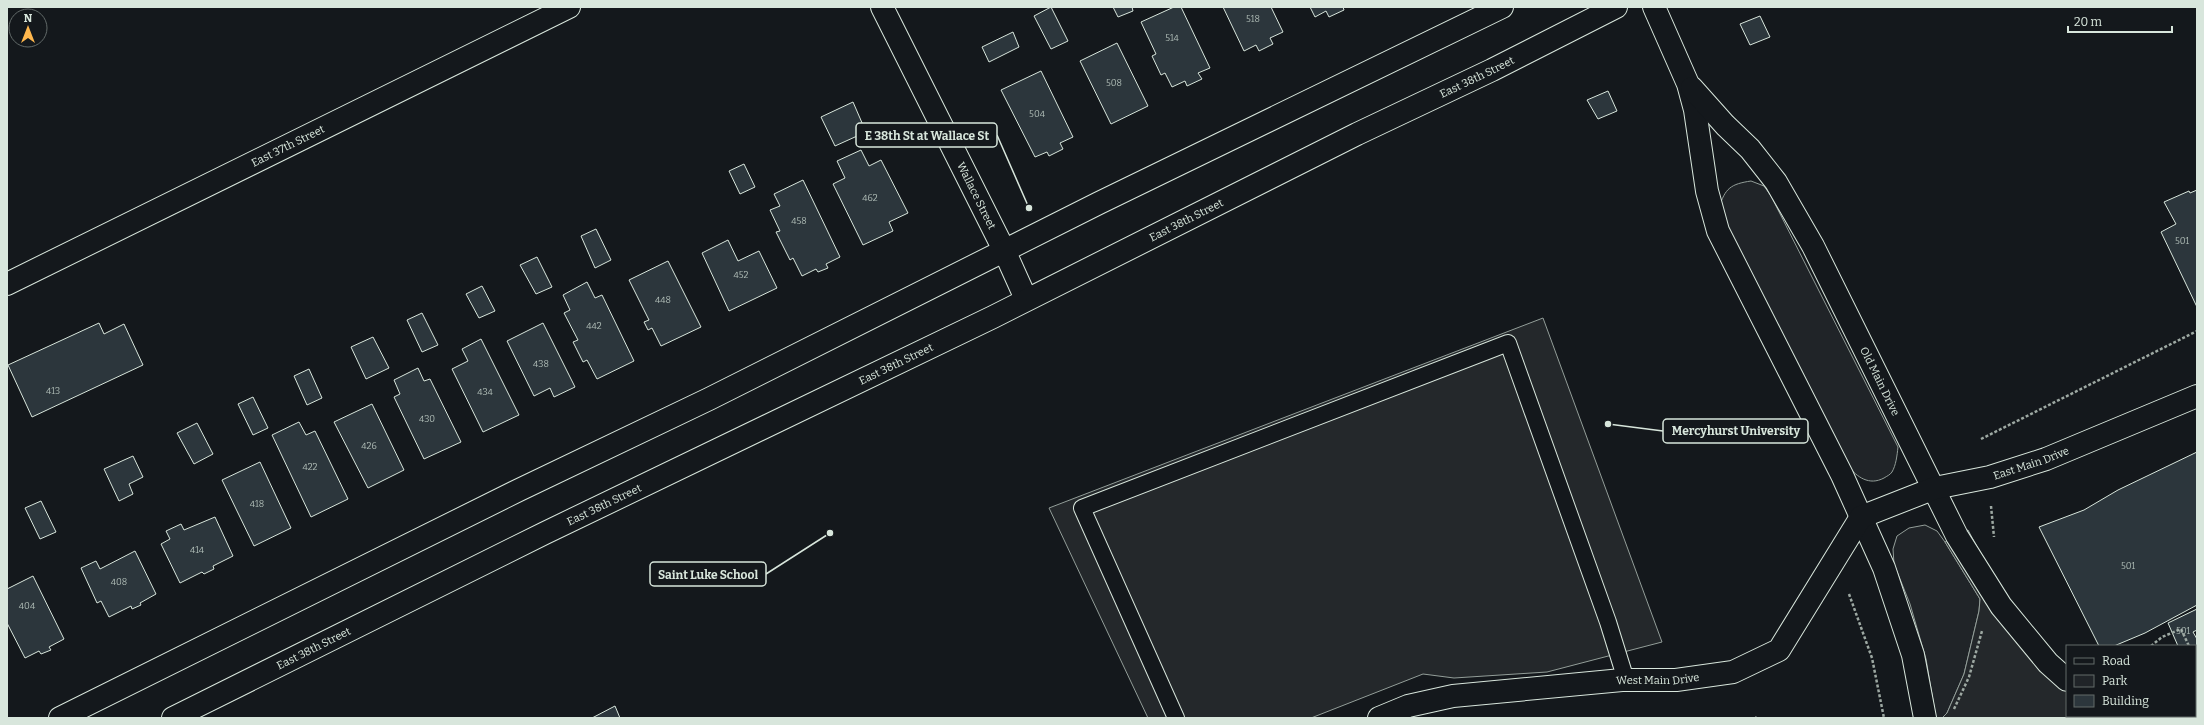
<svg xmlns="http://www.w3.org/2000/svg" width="2204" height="725" viewBox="0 0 2204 725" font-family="Bitter,serif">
<rect width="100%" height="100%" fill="#14181c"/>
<g fill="#202428" stroke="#939e99">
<path d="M1751,181L1764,186L1771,196L1898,447C1897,456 1896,465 1892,472C1890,475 1887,476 1884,478C1869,486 1857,477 1848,466L1727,226L1719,208C1725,188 1731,184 1751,181Z"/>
<polygon points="1925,525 1937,531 1945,542 1980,599 1979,611 1964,674 1947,713 1942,718 1936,718 1926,659 1910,604 1894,564 1893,549 1897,536 1909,528"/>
</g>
<g fill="#24282b" stroke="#939e99">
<polygon points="1543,318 1662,642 1547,672 1454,678 1423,674 1311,718 1148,718 1049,508"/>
<polygon points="1968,530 2004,597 2067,668 2067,716 2124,716 2127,718 1942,718 1947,713 1964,674 1979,611 1980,599 1945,542"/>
</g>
<g fill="#2c363c" stroke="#d8e6dc">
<polygon points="1051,7 1068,41 1051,49 1034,16"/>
<polygon points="1113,7 1132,7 1133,11 1118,17"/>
<polygon points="1174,7 1181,7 1210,68 1198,73 1202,79 1187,86 1185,81 1172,87 1165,73 1161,75 1152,56 1156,54 1141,22"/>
<polygon points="1223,7 1271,7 1283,32 1270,38 1273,44 1259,51 1256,45 1244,51"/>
<polygon points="1310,7 1343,7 1344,10 1329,17 1326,11 1315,17"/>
<polygon points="1760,16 1770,37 1750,45 1740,24"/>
<polygon points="1013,32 1019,47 989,62 982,47"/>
<polygon points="1117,43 1148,106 1111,124 1080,61"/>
<polygon points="1041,71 1073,137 1060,143 1063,149 1049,156 1047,152 1035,157 1001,90"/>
<polygon points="1608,91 1617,111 1598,119 1587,100"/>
<polygon points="853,102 866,132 835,146 821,117"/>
<polygon points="861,150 869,166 881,160 908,213 889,222 893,231 863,245 833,184 845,178 837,161"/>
<polygon points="744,164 755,187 740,194 729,171"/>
<polygon points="803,180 840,257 826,264 828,268 818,272 816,269 802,276 793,258 790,260 776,232 780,231 770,210 780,206 774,194"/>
<polygon points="2197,190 2197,307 2161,232 2176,224 2164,202 2189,191 2190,193"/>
<polygon points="596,229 611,260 595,268 581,236"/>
<polygon points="728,240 738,261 759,251 777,288 729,311 702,253"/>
<polygon points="537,257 552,287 536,294 520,265"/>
<polygon points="668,261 701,327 661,346 652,328 648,330 644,322 649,320 629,280"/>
<polygon points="587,282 595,298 602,295 634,361 597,379 587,360 583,362 573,342 578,340 564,313 570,310 563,295"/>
<polygon points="482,286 495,311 479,318 466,294"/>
<polygon points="422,313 438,345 422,352 407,320"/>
<polygon points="99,323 104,334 124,324 143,365 32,417 8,365"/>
<polygon points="543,323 575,387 554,397 550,388 534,396 507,341"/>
<polygon points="373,337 389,368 366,379 351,347"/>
<polygon points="481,339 519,415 483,432 452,369 468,361 462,349"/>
<polygon points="418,368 424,381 430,379 461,442 424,459 394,397 400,394 394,380"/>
<polygon points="309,369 322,398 307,405 294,376"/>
<polygon points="253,397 268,428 253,435 238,404"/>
<polygon points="372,404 404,470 368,488 334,422"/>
<polygon points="299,422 306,435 315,431 348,499 311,517 272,435"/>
<polygon points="197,423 213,454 194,464 177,433"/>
<polygon points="2197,452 2197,605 2145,633 2114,646 2099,646 2039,527 2084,510 2118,490"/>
<polygon points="133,456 143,477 129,484 133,494 119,501 104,469"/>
<polygon points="260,462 291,528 254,546 222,480"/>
<polygon points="41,501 56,532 40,539 25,508"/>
<polygon points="215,517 233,556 213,566 214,569 204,574 202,572 180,583 161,544 170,539 166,531 181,524 184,530"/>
<polygon points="135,551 156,594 140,603 141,605 132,609 131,606 109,617 101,601 97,603 81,568 96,561 100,569"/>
<polygon points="33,576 64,639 49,647 51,650 41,654 39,651 25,658 7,623 7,589"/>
<polygon points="2197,609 2197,630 2193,632 2197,639 2197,652 2195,653 2195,646 2178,646 2168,623"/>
<polygon points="615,706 620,718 592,718"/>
</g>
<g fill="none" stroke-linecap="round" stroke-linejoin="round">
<defs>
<polyline id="service" points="1176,718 1082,508 1508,343 1608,622 1626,680"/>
<g id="minor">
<path id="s1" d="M882,7L1004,250L1026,299"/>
<polyline points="1654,7 1688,84 1695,110 1707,191 1718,231 1842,475 1884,568 1913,655 1925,718"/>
<path id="s2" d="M1692,88L1725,125L1750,149L1776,182L1813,246L1957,536L2001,606L2048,663L2067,680"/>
<path id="s3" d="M7,284L569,7"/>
<polyline points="2108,716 2110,718"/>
<path id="s4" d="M1379,718L1408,706L1453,696L1622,680H1676L1733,672L1779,650L1861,517L1935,488L1990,477L2046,459L2197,396"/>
</g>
<g id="secondary">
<polyline points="60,718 519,490 709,399 1099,203 1502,7"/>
<path id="s5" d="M173,718L545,533L993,317L1357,134L1492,70L1616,7"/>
</g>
</defs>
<use href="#service" stroke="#d8e6dc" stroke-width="18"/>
<use href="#minor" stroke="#d8e6dc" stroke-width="24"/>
<use href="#secondary" stroke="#d8e6dc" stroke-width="24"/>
<g stroke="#9da8a2" stroke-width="2.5" stroke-dasharray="3 2" stroke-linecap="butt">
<polyline points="1981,439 2197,331"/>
<polyline points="1991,506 1994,537"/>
<polyline points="1849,594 1872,658 1884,718"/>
<polyline points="2151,646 2162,637 2181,629 2189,646"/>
<polyline points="2195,660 2197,664"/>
<polyline points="1954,709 1969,677 1982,631"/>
<polyline points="1755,717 1756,718"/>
</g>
<use href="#service" stroke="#14181c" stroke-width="16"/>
<use href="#minor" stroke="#14181c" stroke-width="22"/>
<use href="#secondary" stroke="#14181c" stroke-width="22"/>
</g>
<g text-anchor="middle" stroke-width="3" stroke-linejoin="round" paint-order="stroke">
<g font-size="9" fill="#adbab4">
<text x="1253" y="22">518</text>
<text x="1172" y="41">514</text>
<text x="1114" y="86">508</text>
<text x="1037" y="117">504</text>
<text x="870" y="201">462</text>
<text x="799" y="224">458</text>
<text x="2182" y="244">501</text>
<text x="741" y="278">452</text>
<text x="663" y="303">448</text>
<text x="594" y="329">442</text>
<text x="541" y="367">438</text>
<text x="53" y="394">413</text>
<text x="485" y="395">434</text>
<text x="427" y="422">430</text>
<text x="369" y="449">426</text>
<text x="310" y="470">422</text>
<text x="257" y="507">418</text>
<text x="197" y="553">414</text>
<text x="2128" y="569">501</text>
<text x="119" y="585">408</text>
<text x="27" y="609">404</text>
<text x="2183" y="634">501</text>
</g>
<g font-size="11" fill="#d8e6dc" stroke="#14181c">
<text dy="4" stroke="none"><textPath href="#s5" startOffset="1453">East 38th Street</textPath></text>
<text dy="4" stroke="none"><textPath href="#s3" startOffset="313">East 37th Street</textPath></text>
<text dy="4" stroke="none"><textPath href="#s1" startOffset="211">Wallace Street</textPath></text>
<text dy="4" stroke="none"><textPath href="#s5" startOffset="1129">East 38th Street</textPath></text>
<text dy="4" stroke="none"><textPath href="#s5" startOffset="805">East 38th Street</textPath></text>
<text dy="4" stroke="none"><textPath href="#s2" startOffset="351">Old Main Drive</textPath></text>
<text dy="4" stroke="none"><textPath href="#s4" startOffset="745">East Main Drive</textPath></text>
<text dy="4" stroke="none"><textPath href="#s5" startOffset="481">East 38th Street</textPath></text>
<text dy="4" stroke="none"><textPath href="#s5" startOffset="157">East 38th Street</textPath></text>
<text dy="4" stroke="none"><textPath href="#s4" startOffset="283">West Main Drive</textPath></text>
</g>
</g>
<path fill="none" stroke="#d8e6dc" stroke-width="1.5" d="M1029 208L997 135M1608 424L1663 431M830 533L766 574"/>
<g fill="#d8e6dc" stroke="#14181c" stroke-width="1.5">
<circle cx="1029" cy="208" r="4"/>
<circle cx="1608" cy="424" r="4"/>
<circle cx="830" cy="533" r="4"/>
</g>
<g fill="#14181c" stroke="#d8e6dc" stroke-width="1.5">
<rect x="856" y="123" width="141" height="24" rx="4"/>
<rect x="1663" y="419" width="145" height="24" rx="4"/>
<rect x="650" y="562" width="116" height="24" rx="4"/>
</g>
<g font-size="12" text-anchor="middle" font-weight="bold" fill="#d8e6dc">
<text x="927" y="140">E 38th St at Wallace St</text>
<text x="1736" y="435">Mercyhurst University</text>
<text x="708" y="579">Saint Luke School</text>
</g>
<rect width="2204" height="725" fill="none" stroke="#d8e6dc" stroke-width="16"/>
<rect x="2066" y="645" width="130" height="72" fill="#14181c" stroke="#626a69"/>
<rect x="2074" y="658" width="20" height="6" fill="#14181c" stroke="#626a69"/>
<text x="2102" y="665" font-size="12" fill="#d8e6dc">Road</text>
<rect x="2074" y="675" width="20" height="12" fill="#202428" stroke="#626a69"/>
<text x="2102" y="685" font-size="12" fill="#d8e6dc">Park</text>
<rect x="2074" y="695" width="20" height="12" fill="#2c363c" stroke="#626a69"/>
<text x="2102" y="705" font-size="12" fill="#d8e6dc">Building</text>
<g transform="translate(28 28)"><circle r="19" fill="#14181c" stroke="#626a69"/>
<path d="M0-3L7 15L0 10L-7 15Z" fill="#ffb74d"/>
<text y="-6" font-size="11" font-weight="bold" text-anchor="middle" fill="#d8e6dc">N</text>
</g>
<path d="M2068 26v6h104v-6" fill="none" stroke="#d8e6dc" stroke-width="2"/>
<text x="2074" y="26" font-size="12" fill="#d8e6dc" stroke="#14181c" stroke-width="3" paint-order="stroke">20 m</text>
</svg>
